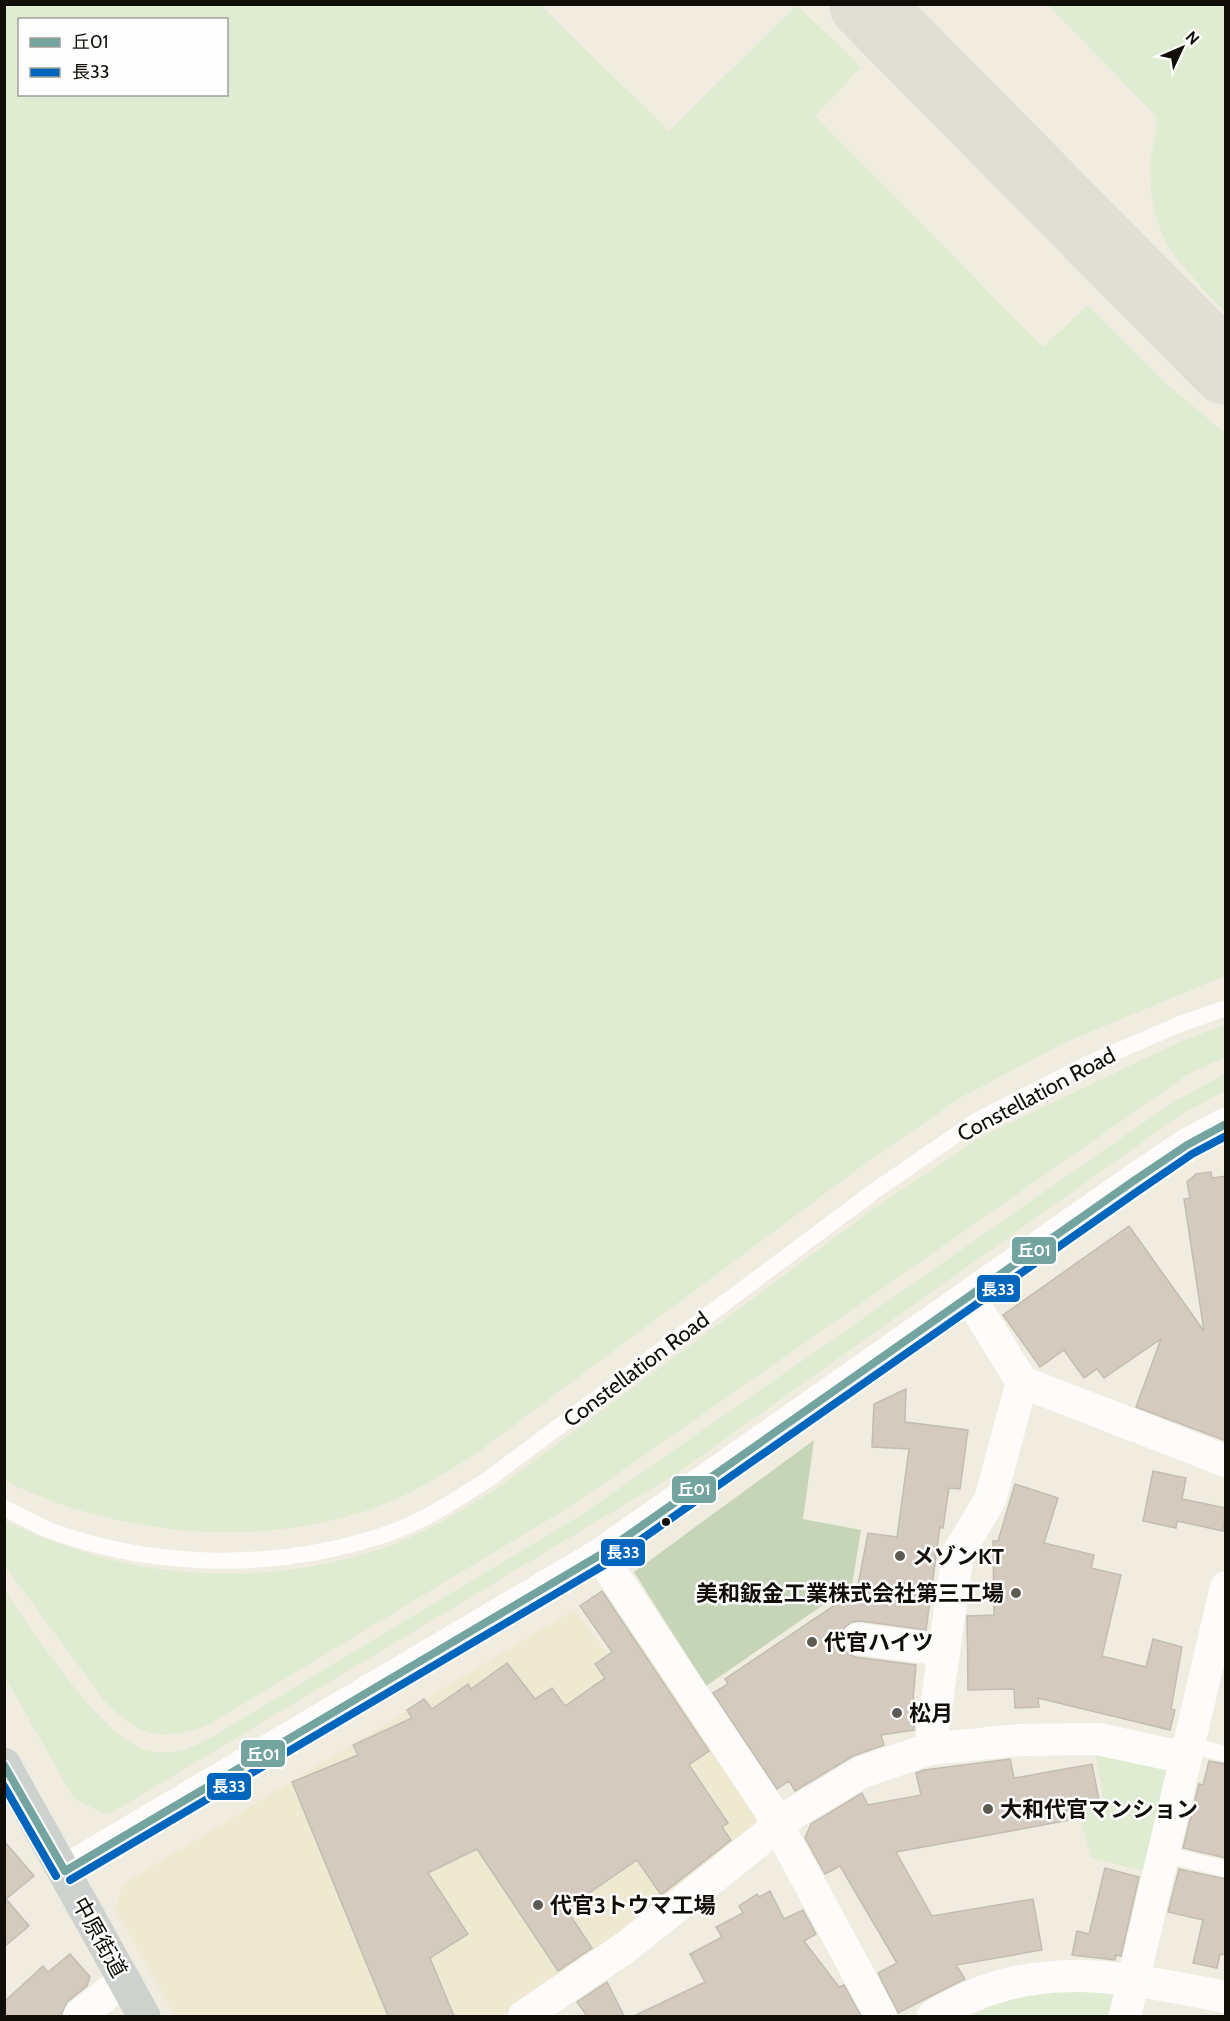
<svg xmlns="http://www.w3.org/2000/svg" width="1230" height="2021" viewBox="0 0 1230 2021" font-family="Cabin,'Noto Sans JP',sans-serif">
<rect width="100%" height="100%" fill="#f0ede0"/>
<polygon fill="#efe9d2" points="574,1609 613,1661 645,1640 763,1821 601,1953 501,2016 175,2016 115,1910 123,1884"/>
<g fill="#e0ecd2" fill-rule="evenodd">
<path d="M5,4L540,5L669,131L797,5L861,67L815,116L1043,347L1088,305L1168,385L1225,433V976L1066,1042L960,1098L855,1171L477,1453C450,1470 423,1487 394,1500C273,1552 121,1538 5,1481ZM20,20H226V94H20Z"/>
<path d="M1048,5H1225V312C1177,261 1150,240 1150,166C1151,148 1158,133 1156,116Z"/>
<path d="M1225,1025V1057L1187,1075L576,1503L208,1725C161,1742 142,1738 106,1703L5,1566V1521C127,1580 257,1591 386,1547C427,1533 463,1509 499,1487L880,1204L982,1136L1184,1040Z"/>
<path d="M1225,1074V1091L1182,1114L676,1474L108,1815L74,1799L5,1677V1591C35,1632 102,1742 151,1751C174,1756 193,1747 212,1737L581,1515L1173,1102Z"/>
<polygon points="1095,1751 1161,1762 1171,1773 1148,1872 1091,1858 1078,1808 1104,1802"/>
<polygon points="1039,1990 1114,1990 1108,2016 971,2016 989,2007"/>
</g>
<polygon fill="#c6d4b7" points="814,1440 803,1519 861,1530 852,1585 706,1686 634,1572"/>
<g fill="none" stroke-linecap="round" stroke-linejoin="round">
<polyline stroke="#e0dfd6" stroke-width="72" points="865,4 1226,369"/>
</g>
<g fill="#d4cbbe" stroke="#c1bdb3" stroke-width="1.5">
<polygon points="1211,1172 1212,1178 1226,1176 1226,1441 1136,1407 1161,1339 1104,1378 1097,1369 1084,1378 1064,1350 1040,1367 1003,1315 1129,1226 1204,1331 1184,1199 1190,1198 1187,1182 1196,1174"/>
<polygon points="906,1389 905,1422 968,1430 960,1489 949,1488 943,1528 940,1527 926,1630 860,1621 852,1622 844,1628 840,1637 842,1646 847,1653 855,1657 916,1665 913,1700 914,1730 881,1735 884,1745 853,1756 795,1791 789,1781 777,1789 713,1693 728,1684 725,1679 857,1590 868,1533 897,1537 909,1449 872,1447 874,1404"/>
<polygon points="1153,1471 1186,1478 1182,1499 1226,1508 1223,1531 1177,1521 1176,1528 1143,1521"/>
<polygon points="1015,1484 1058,1498 1044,1543 1094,1555 1091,1568 1121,1575 1102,1656 1146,1667 1153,1639 1182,1647 1171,1709 1175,1710 1170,1730 1038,1698 1039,1707 1015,1708 1014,1689 968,1690 967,1616 994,1615 993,1541 998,1541"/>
<polygon points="602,1591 709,1751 689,1765 728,1823 722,1827 731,1840 661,1895 637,1860 566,1909 592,1948 558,1971 477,1849 428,1873 468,1934 430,1958 454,2016 388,2016 292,1782 358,1755 353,1745 412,1718 407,1710 424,1699 432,1709 468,1684 471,1689 507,1663 535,1699 552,1688 565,1706 605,1678 595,1664 612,1652 580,1606"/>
<polygon points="1010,1759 1014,1778 1092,1764 1099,1800 1073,1805 1076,1819 896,1852 932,1916 1033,1899 1042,1950 956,1965 965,1979 898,2013 878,1973 897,1963 840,1866 825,1874 805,1838 811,1824 862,1793 868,1805 921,1795 916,1773 924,1770"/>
<polygon points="1209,1761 1226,1764 1226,1858 1183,1848 1199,1784 1203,1785"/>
<polygon points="4,1841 34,1876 6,1899 29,1926 4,1947"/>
<polygon points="1105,1868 1139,1877 1121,1956 1116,1955 1115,1960 1072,1955 1077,1931 1089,1934"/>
<polygon points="1179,1869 1226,1879 1226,1955 1220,1954 1217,1968 1193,1963 1203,1920 1168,1912"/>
<polygon points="770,1891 784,1919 803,1910 816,1934 804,1941 839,1987 844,1985 861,2016 634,2016 705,1982 690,1954 722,1937 716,1927 743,1913 739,1906 757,1894 759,1897"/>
<polygon points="70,1954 90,1977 87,1986 67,2002 61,2016 4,2016 4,2002 43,1966 48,1972"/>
<polygon points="607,1982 624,2016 587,2016 577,2002"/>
</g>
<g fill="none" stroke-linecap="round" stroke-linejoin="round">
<g stroke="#fdfcfa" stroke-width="16">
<path d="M4,1508C21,1516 37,1526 54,1532C159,1569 275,1570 381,1536C421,1523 456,1500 490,1478L873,1192L976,1121L1085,1065L1180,1024L1226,1008"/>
<polyline points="1189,1745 1226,1754"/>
<polyline points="1163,1854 1226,1869"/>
</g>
<g stroke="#fdfcfa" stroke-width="32">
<polyline points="969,1296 1022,1382 1226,1461"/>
<polyline points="600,1555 768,1807 881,2016"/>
<polyline points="858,1639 944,1650"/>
<polyline points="930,1749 958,1553 990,1500 1022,1382"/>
<polyline points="79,2016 123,1981"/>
<polyline points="524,2016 626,1947 794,1813 862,1772 930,1749 1020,1740 1098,1739 1186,1758"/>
<path d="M933,2016C1031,1955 1120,1977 1226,1997"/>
<polyline points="1125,2016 1226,1587"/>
</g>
<polyline stroke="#fdfcfa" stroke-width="33" points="65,1871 600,1555 1132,1182 1187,1145 1226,1124"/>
<polyline stroke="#ced2ce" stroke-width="33" points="4,1764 144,2016"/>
<defs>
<g id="bus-1">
<polyline points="4,1765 65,1871"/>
<polyline points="65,1871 600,1555 1132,1182 1187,1145 1226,1124"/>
</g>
<g id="bus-2">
<polyline points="4,1786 56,1876"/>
<polyline points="70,1880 606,1564 1138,1191 1192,1154 1226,1136"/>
</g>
</defs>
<use href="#bus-1" stroke="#fefefe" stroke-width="12"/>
<use href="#bus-2" stroke="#fefefe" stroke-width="12"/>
<use href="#bus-1" stroke="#73a49f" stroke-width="8"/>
<use href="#bus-2" stroke="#0065bd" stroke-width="8"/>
</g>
<circle fill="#100e06" stroke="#fefefe" stroke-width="2" cx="666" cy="1522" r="5"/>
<g fill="#5e5c52" stroke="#fefefe" stroke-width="2">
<circle cx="900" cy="1556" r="6"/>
<circle cx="1016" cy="1593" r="6"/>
<circle cx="812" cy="1642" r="6"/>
<circle cx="897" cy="1713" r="6"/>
<circle cx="988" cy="1809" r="6"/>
<circle cx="538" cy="1905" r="6"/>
</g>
<g text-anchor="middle" stroke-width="5" stroke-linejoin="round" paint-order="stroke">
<g font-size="22" fill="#100e06" stroke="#fefefe">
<text transform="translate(1036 1094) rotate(-28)" y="8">Constellation Road</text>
<text transform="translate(636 1369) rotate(-37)" y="8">Constellation Road</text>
<text transform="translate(100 1937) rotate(61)" y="8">中原街道</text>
</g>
<g font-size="22" font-weight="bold" fill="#100e06" stroke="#fefefe" text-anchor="start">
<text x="912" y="1564">メゾンKT</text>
<text x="1004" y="1601" text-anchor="end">美和鈑金工業株式会社第三工場</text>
<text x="824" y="1650">代官ハイツ</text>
<text x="909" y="1721">松月</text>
<text x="1000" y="1817">大和代官マンション</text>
<text x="550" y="1913">代官3トウマ工場</text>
</g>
</g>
<g stroke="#fefefe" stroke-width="2">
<rect x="1011" y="1236" width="46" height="29" rx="6" fill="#73a49f"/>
<rect x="976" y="1274" width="45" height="29" rx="6" fill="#0065bd"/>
<rect x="671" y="1475" width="46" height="29" rx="6" fill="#73a49f"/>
<rect x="600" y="1538" width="46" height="29" rx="6" fill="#0065bd"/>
<rect x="240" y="1739" width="46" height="29" rx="6" fill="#73a49f"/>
<rect x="206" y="1772" width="46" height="29" rx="6" fill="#0065bd"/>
</g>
<g font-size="16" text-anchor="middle" font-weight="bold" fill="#fff">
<text x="1034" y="1256">丘01</text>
<text x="998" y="1295">長33</text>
<text x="694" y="1495">丘01</text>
<text x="623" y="1558">長33</text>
<text x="263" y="1760">丘01</text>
<text x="229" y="1792">長33</text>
</g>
<rect width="1230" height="2021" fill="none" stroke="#100e06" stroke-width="12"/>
<rect x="18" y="18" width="210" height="78" fill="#fefefe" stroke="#9f9e9b" stroke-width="1.5"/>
<rect x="30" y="38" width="30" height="9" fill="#73a49f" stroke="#9f9e9b" stroke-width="1.5"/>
<text x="72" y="48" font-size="18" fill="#100e06">丘01</text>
<rect x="30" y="68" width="30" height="9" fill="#0065bd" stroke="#9f9e9b" stroke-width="1.5"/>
<text x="72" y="78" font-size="18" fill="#100e06">長33</text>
<g transform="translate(1182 48) rotate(46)" stroke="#fefefe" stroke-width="4.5" paint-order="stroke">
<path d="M0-4.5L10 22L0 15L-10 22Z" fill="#100e06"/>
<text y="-9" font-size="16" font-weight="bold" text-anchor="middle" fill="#100e06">N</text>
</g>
</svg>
